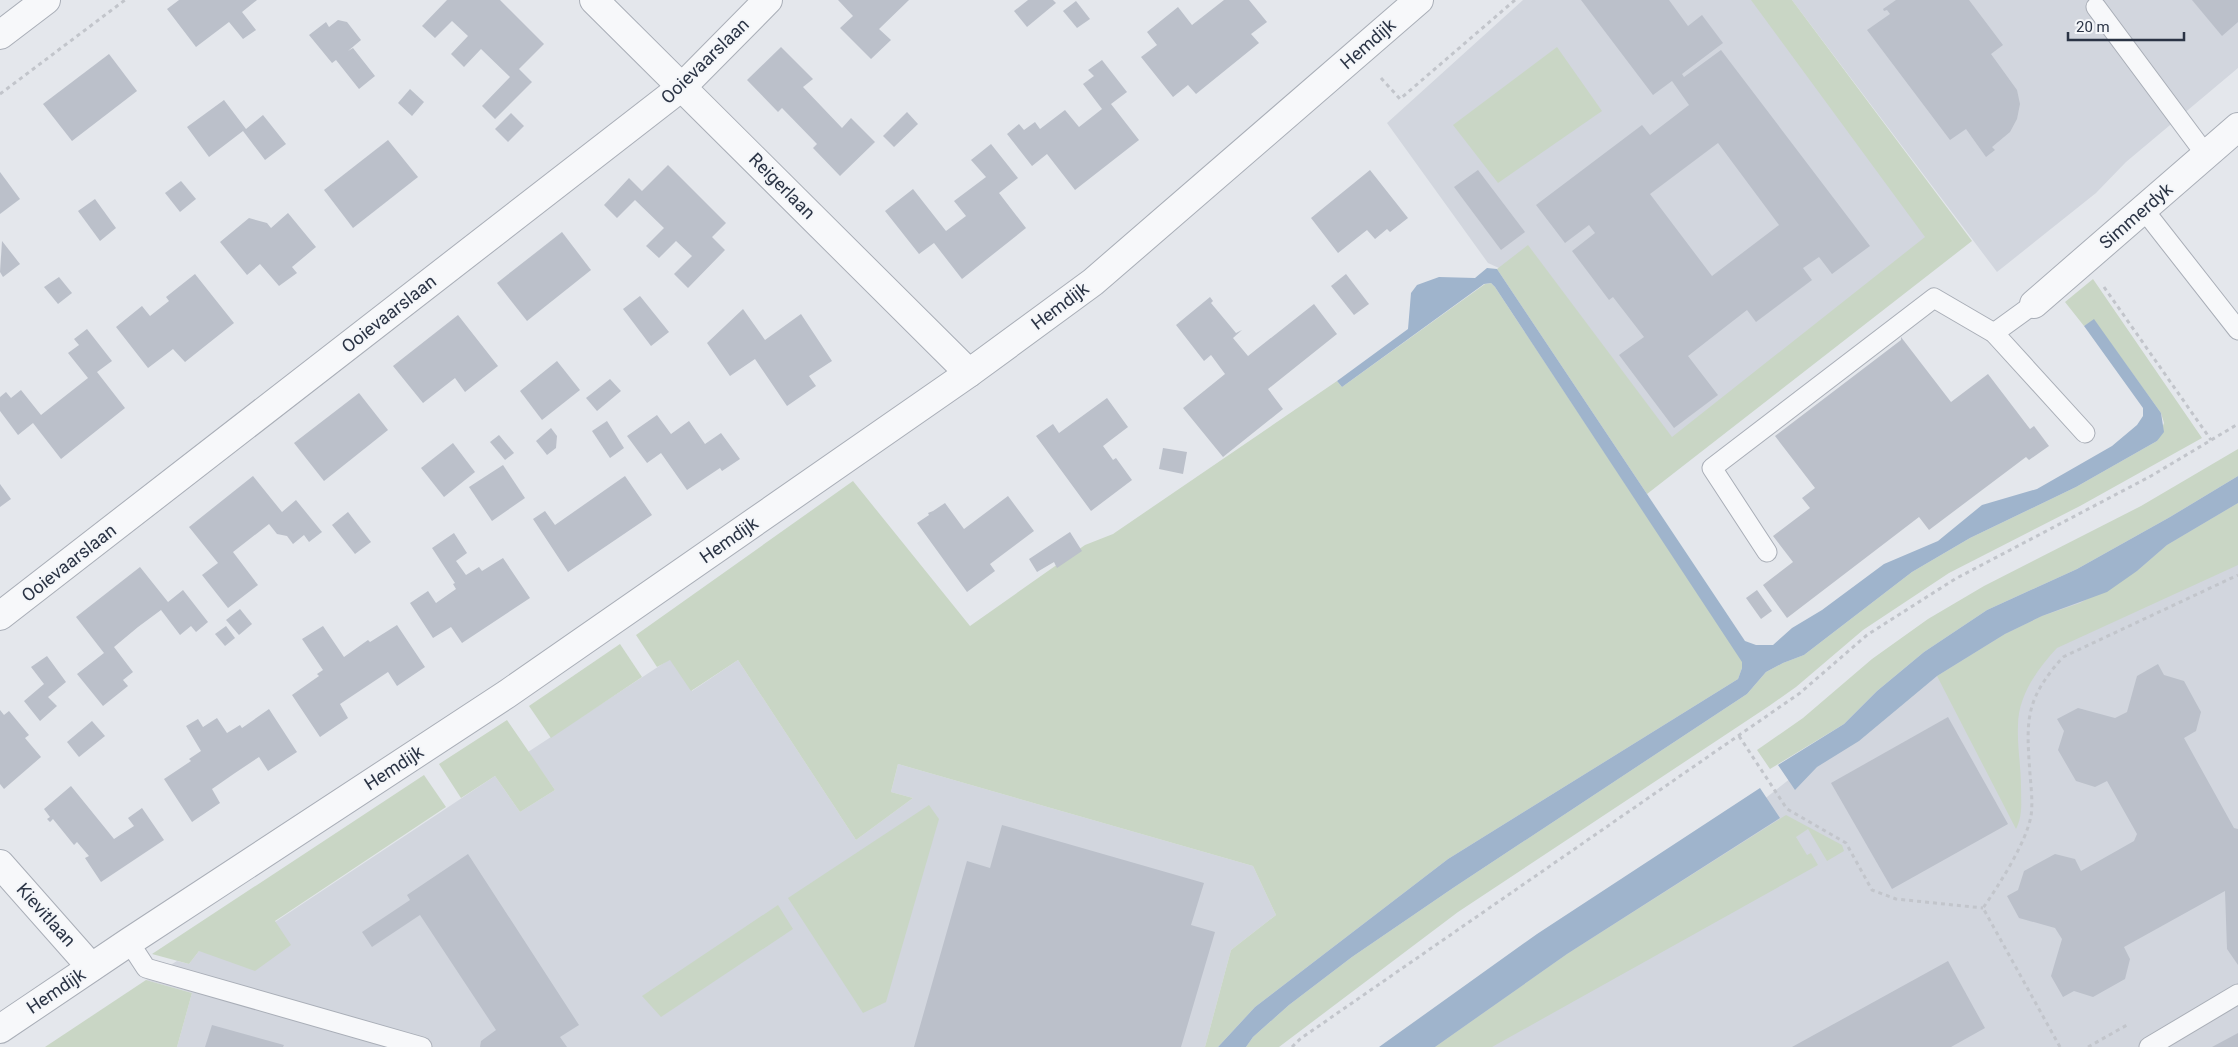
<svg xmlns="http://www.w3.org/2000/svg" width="2238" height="1047" viewBox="0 0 2238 1047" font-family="Roboto,sans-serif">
<rect width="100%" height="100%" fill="#e4e7ec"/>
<g fill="#d2d6de">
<polygon points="1523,0 1780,0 1957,239 1646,489 1501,269 1488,263 1387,123"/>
<polygon points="1792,0 2238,0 2238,68 2126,162 2096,193 1997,272"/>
<polygon points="2238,490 2238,1047 1405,1047 1758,804 1842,738 1920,671"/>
<polygon points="670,659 692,691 738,660 856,840 913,798 891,792 898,764 1253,866 1276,915 1231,950 1205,1047 177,1047 192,993 146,980 177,961 189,964 199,951 275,922 495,776 520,812 555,790 528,752"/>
</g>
<g fill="#c9d6c5">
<polygon points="1751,0 1792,0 1972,241 1647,494 1497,269 1528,245 1672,437 1925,237"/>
<polygon points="1557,47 1602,111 1498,183 1453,125"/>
<polygon points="2093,279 2202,438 2080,506 1949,573 1863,630 1796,687 1769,706 1458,912 1279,1047 1246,1047 1253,1037 1289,1005 1352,957 1453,888 1747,694 1766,672 1783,663 1804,655 1912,572 1970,538 2076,487 2157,441 2164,423 2161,413 2094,320 2084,326 2065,302"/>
<polygon points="1491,283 1495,287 1743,662 1742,668 1738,679 1448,859 1255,1007 1218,1047 1205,1047 1231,950 1276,915 1253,866 898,764 891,792 913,798 856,840 738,660 691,691 670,660 657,667 636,635 853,481 970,626 1085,545 1113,534 1337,381 1342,387 1485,284"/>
<polygon points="2238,449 2238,476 2170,517 2077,569 1987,610 1924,652 1877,691 1844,724 1770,769 1757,750 1803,718 1872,659 1928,619 1984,586 2141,506"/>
<path d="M2238,503V565L2057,648C2038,668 2018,696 2018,725C2017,746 2021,766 2021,787C2021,802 2023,815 2016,829L1937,676L2005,634L2042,616L2080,603L2137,571L2167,545Z"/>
<polygon points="620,644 642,677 551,738 529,706"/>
<polygon points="507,720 555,790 520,812 495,776 461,798 439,764"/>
<polygon points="424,775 446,807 275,921 291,945 255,971 199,951 189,964 152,954"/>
<polygon points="929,805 939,819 886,1002 863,1013 788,898"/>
<polygon points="1786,815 1842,845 1844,851 1827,861 1808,829 1796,837 1807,855 1811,853 1818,865 1492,1047 1435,1047 1567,954"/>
<polygon points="778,905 793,929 661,1017 642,996"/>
<polygon points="146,980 192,993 177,1047 45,1047"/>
</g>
<g fill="#9fb4cc">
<polygon points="1487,268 1497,269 1745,641 1756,645 1773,645 1792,628 1822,610 1884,564 1938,541 1982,505 2037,489 2112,446 2137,425 2143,416 2143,408 2084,326 2094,319 2161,413 2164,432 2157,441 2076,487 1970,538 1912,572 1804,655 1783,663 1766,672 1747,694 1453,888 1352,957 1289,1005 1253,1037 1246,1047 1218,1047 1255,1007 1448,859 1738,679 1742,668 1742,662 1495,287 1491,283 1484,284 1342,387 1337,381 1408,329 1411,293 1417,285 1439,277 1475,278"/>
<polygon points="2238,476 2238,503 2167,545 2137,571 2107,592 2042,616 2005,634 1937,676 1859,741 1817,767 1795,790 1778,765 1844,724 1877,691 1924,652 1987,610 2077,569 2170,517"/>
<polygon points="1760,788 1780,818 1567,954 1435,1047 1379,1047 1537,934"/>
</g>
<g fill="#bbc0ca" fill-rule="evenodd">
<polygon points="179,0 257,0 242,12 256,30 243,39 229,22 196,47 167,9"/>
<polygon points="447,0 500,0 544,44 519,69 532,82 495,119 482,106 510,77 481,49 464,67 451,54 468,36 452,21 435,38 422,26"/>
<polygon points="838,0 909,0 879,29 891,40 871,59 840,28 853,16"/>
<polygon points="1028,0 1053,0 1056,3 1027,27 1014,11"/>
<polygon points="1224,0 1249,0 1267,22 1251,34 1259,43 1196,94 1188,85 1173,97 1141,57 1157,45 1147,32 1178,7 1192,25"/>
<path d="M1581,0H1669L1688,26L1702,15L1723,43L1682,74L1684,77L1721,50L1870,246L1832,274L1819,257L1803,268L1812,280L1756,322L1747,310L1688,356L1718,395L1674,428L1619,355L1644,337L1613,297L1609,300L1572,251L1595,233L1589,225L1565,243L1536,205L1642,125L1650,135L1689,105L1672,81L1653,95ZM1718,143L1779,225L1712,276L1650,194Z"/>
<polygon points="1896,0 1969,0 2003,45 1991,54 2017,90 2020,104 2017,119 2010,132 1992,147 1995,150 1986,157 1966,129 1950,140 1867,30 1890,14 1887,10 1884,11 1883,9"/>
<polygon points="2192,0 2238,0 2238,22 2222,36"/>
<polygon points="1076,1 1090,19 1077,28 1063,11"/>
<polygon points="338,20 347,22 361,40 348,51 353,48 375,76 359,89 336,60 332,63 309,35 326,22 329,27"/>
<polygon points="781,47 813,79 803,87 842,128 851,118 875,142 840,176 813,148 817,144 782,108 778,112 747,80"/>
<polygon points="109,54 137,91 72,141 43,104"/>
<polygon points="1102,60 1127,92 1111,104 1139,140 1075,190 1047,154 1032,166 1007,134 1019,124 1024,130 1035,122 1040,129 1065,110 1079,127 1102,109 1083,84 1094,76 1088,70"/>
<polygon points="410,89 424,102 412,116 398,103"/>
<polygon points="224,100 246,129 263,115 286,144 265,160 243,131 209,157 187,127"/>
<polygon points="907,112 918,124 894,147 883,136"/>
<polygon points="511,113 524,126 508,142 495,129"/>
<polygon points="388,140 418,177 353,228 324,190"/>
<polygon points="991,144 1018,178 999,193 1026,228 962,279 934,243 919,254 885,211 913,189 946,231 966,216 954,201 986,177 971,160"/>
<polygon points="668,165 726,223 712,237 725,250 688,288 674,274 692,256 676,241 659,258 646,246 664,228 635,200 617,218 604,205 629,178 642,191"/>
<polygon points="1370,170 1408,218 1390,232 1387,229 1375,239 1367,230 1338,253 1311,218"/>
<polygon points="1478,170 1525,232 1501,250 1454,187"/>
<polygon points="0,172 20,199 0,214"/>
<polygon points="181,181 196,199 180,212 165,193"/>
<polygon points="95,199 116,228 100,241 78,211"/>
<polygon points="288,213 316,247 292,267 297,273 279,286 260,264 247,275 220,242 249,218 267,223 271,228"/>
<polygon points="562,232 591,270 527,321 497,283"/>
<polygon points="2,241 20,264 3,277 0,272"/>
<polygon points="195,274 234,323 185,362 173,349 148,368 116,327 142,306 150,316 169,301 166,297"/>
<polygon points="1346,274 1369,304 1354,315 1331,286"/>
<polygon points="59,277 72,293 58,304 44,287"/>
<polygon points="640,296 669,332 651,346 623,309"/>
<polygon points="1210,297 1213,301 1211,303 1236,333 1242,330 1233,338 1248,356 1314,304 1337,334 1268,389 1283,409 1223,457 1183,408 1225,374 1211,355 1204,361 1176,325"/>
<polygon points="743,309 765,340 801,314 832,361 809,376 816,386 787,406 755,359 730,376 707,343"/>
<polygon points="458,315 498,366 465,392 455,378 423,403 393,366"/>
<polygon points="87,329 112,361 97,372 125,408 61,459 33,423 18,435 0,411 0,397 6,392 11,398 21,390 41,415 88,378 68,353 79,345 74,339"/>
<polygon points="1901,337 1951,402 1988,374 2030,429 2034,426 2049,446 2029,460 2026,457 1929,530 1919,517 1787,618 1763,585 1793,562 1773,536 1810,508 1802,498 1815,488 1775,436 1901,340"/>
<polygon points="557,361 580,390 542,420 520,391"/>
<polygon points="610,379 621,391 597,411 586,398"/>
<polygon points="359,393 388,430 324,481 294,443"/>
<polygon points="1107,398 1128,427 1103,446 1113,460 1116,458 1132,480 1091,511 1036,436 1053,424 1059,433"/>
<polygon points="657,415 671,434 689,421 705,444 721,433 740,459 722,471 720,468 687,490 661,453 647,463 627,436"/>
<polygon points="607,421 624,448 610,458 592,431"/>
<polygon points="551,428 557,436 556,448 547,455 536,441"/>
<polygon points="499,435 514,453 505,460 490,442"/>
<polygon points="453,443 475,472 444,497 421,468"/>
<polygon points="1163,448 1187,452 1183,474 1159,469"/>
<polygon points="503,465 525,498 492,521 469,487"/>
<polygon points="253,476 282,512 296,500 322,532 309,542 304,535 293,544 287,536 277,534 269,524 233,552 258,585 228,608 202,575 218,563 189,527"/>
<polygon points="625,476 652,515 568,572 533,519 545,511 555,525"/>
<polygon points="0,484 11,499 0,507"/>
<polygon points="1008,496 1034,531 990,564 995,571 967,592 917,523 929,515 928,513 933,511 945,503 964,529"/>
<polygon points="348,512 371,542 355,554 332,525"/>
<polygon points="1070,532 1082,551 1057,568 1054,562 1037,572 1029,559"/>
<polygon points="454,533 467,553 456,561 466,575 479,567 482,571 503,558 530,598 462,643 451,627 433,638 410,603 428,591 436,603 456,589 453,584 455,583 432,548"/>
<polygon points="140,567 168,602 183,590 208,622 196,632 191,626 180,635 161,610 138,627 114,647 133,672 123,680 128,686 103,706 77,674 104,653 76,617"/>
<polygon points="1757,590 1772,611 1761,619 1746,598"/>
<polygon points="240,609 252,624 239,635 226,620"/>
<polygon points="397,625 425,667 397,686 388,672 340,704 348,718 320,737 292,695 319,676 317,674 323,670 302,639 323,626 344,657 368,640 370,642"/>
<polygon points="226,626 235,638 225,646 215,634"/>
<polygon points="47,656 66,682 48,697 57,706 40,721 24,701 44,684 31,667"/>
<polygon points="2158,664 2164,675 2184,681 2201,712 2196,731 2184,738 2234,828 2238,829 2238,965 2227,949 2225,891 2124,947 2130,959 2125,979 2093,997 2074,991 2063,997 2051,976 2062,939 2055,928 2019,918 2007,896 2018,890 2024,871 2055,854 2075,859 2081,871 2134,841 2137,834 2107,781 2095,787 2076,781 2058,750 2064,731 2057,719 2078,708 2115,718 2127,712 2137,676"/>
<polygon points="269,709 297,752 268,771 259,757 235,773 212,789 220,803 192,822 164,779 191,761 189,759 201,751 186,726 198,719 203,727 217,718 227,733 240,725 242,728"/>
<polygon points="0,710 4,715 9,711 29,735 25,738 41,757 4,789 0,784"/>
<polygon points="1948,717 2008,824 1892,889 1831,783"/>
<polygon points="92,721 105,736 79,757 67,742"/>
<polygon points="71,786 114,839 134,826 128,818 142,808 164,840 101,882 85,858 89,856 77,842 74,845 53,819 50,822 47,819 50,817 44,809"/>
<polygon points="1002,825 1204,883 1191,925 1215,932 1181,1047 914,1047 967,861 990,868"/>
<polygon points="468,854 579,1025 560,1037 567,1047 480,1047 481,1041 496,1030 420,915 372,947 362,932 410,900 407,895"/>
<polygon points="1948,961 1985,1028 1951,1047 1792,1047"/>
<polygon points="212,1025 284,1045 283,1047 205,1047"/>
<polygon points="2238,1033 2238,1047 2212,1047"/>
</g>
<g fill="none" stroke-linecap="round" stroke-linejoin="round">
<defs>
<g id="service">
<polyline points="2096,7 2206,155"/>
<polyline points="2144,210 2238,330"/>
<polyline points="1994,333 2034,304"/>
<polyline points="1767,552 1712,468 1934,298 1994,333 2085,433"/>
<polyline points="129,942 146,968 422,1047"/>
<polyline points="2149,1047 2238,994"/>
</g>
<g id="minor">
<polyline points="594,0 969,373"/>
<polyline points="0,35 46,0"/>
<polyline points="2034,304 2238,127"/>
<polyline points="0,616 683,86 768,0"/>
<polyline points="0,864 91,967"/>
<polyline points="0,1029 129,942 507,694 969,373 1093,282 1419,0"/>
</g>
</defs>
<use href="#service" stroke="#a9aeb7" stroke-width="21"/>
<use href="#minor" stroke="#a9aeb7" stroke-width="30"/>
<g stroke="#c2c5cb" stroke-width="3" stroke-dasharray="4 4" stroke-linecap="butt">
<polyline points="1381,78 1400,99 1515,0"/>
<polyline points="0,94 125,0"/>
<polyline points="2104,287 2211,440"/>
<polyline points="1739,736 1787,809 1846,843 1872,890 1896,899 1983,908"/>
<polyline points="1292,1047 1300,1039 1800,693 1867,635 1955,579 2151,476 2238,424"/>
<path d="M2060,1047L1983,908C1999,885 2026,843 2031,816C2033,803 2031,787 2030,774C2026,719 2025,700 2063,657L2238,575"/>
<polyline points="2088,1047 2127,1025"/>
</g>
<use href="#service" stroke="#f7f8fa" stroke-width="19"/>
<use href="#minor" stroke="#f7f8fa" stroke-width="28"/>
</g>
<g text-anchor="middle" stroke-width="4" stroke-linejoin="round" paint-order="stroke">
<g font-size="18" fill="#2b3445" stroke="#f4f6f9">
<text transform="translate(1368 44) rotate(-41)" y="6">Hemdijk</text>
<text transform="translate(705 61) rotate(-44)" y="6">Ooievaarslaan</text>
<text transform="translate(782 186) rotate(45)" y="6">Reigerlaan</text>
<text transform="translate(2136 216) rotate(-41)" y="6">Simmerdyk</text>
<text transform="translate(1060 306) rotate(-37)" y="6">Hemdijk</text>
<text transform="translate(389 314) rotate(-38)" y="6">Ooievaarslaan</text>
<text transform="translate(729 540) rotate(-35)" y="6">Hemdijk</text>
<text transform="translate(69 563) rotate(-38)" y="6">Ooievaarslaan</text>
<text transform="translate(394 768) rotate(-33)" y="6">Hemdijk</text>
<text transform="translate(46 915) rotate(48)" y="6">Kievitlaan</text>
<text transform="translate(56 991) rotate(-34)" y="6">Hemdijk</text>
</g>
</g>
<path d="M2068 32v8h116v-8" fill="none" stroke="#2b3445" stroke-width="2.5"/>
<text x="2076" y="32" font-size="15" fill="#2b3445" stroke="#f4f6f9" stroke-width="4" paint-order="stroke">20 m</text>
</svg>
